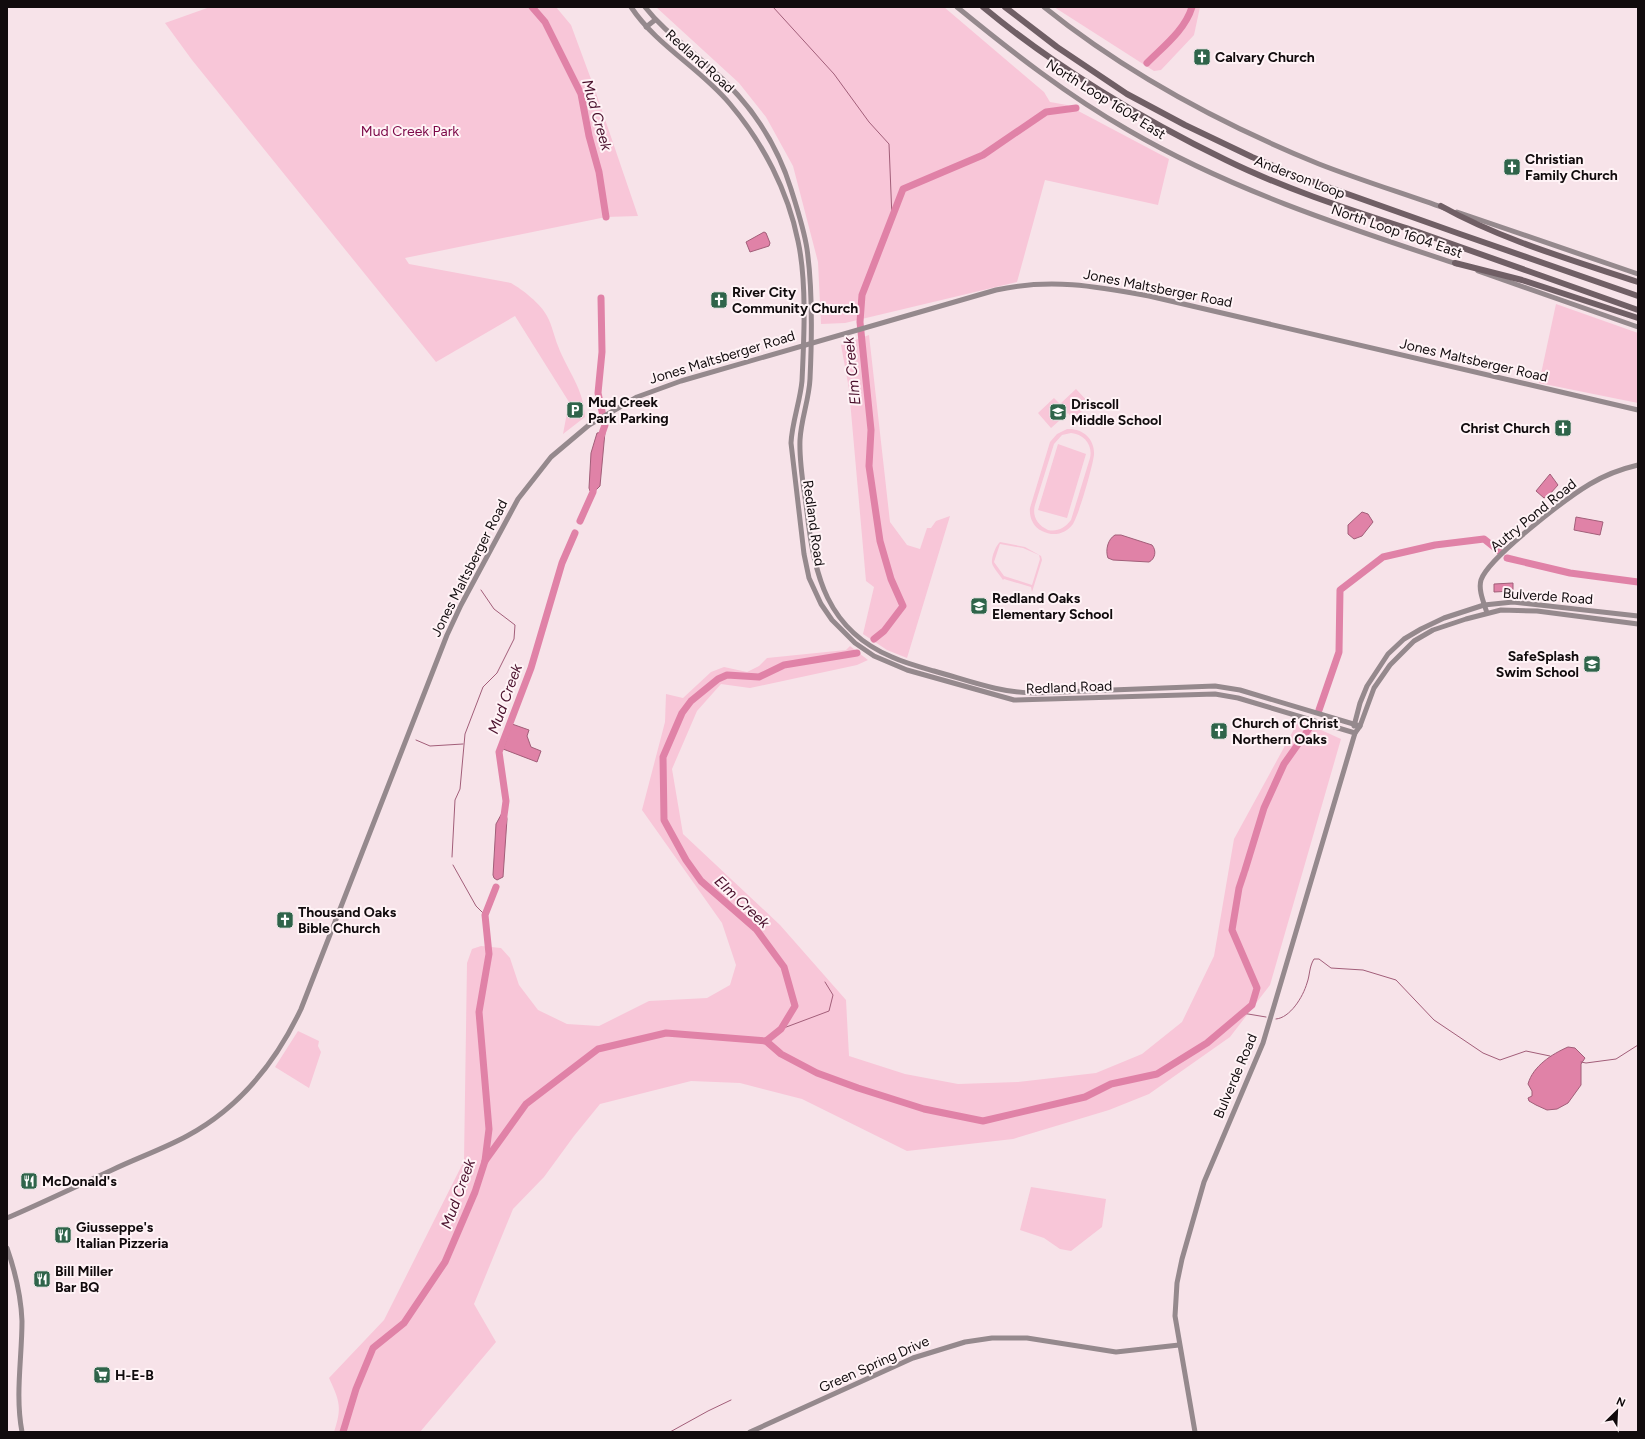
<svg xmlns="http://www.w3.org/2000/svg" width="1645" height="1439" viewBox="0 0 1645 1439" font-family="Figtree,sans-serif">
<rect width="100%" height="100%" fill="#f7e3e9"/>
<g fill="#f8c6d8" fill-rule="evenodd">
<path d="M210,7H556L571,25L595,90L638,216L606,217L405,258L409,264L511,283C523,290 541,304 547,316C552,325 554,336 558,346C567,370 584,389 585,417L563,434L569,402L515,316L436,362L192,60L165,23Z"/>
<polygon points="656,7 944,7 1044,92 1050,102 1067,105 1169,159 1158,205 1045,180 1017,282 845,323 821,324 818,262 793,166 766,117 739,83"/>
<polygon points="1054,7 1200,7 1194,35 1161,70 1154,71"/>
<polygon points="1556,304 1638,333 1638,403 1539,383"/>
<polygon points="869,335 890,522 907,545 920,549 927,528 931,528 936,521 950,516 907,658 887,650 863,634 874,587 866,581 849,389 841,345"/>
<polygon points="1076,389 1090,404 1073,419 1068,413 1051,428 1038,413 1054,398 1060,404"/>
<path d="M1067,429C1083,428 1095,439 1094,455C1092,469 1079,514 1073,524C1066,534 1053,537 1042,531C1033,527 1029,517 1030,508L1050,442L1057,434ZM1071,433C1084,434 1093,445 1090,458L1071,520C1065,528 1057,532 1048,530C1037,525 1032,516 1035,505L1054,444L1062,435Z"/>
<polygon points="1058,444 1086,454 1067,518 1038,510"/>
<path d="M1000,542L1025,547L1041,556L1042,560L1032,592L1031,587L1004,579L1003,580C1000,575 993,568 992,563C991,558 996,545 1000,542ZM1000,544L1023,548L1039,555L1040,559L1032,585L1004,576L994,562Z"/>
<path d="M850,646L868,660L857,665L750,688L721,684L697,711L672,769L683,834L780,925L846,1000L849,1056L905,1074L958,1084L1018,1082L1096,1073L1142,1054L1182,1022L1214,956L1234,839L1299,720L1341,739L1270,985L1230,1037L1149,1094L1109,1110L1013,1139L907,1151L802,1099L740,1083L691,1081L600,1104L574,1136L544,1177L513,1209L474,1304L496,1342L420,1432H334C342,1407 340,1402 329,1378L384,1320L464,1161L467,963L472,949L481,946L501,948L510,958L519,985L538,1010L567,1024L599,1026L649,1001L707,998L730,985L736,965L722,923L642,810L665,722L666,694L683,698L711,672L724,667L747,672L759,666L767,658L846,650Z"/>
<polygon points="298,1031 319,1041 318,1046 321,1052 309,1088 275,1067"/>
<polygon points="1031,1187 1106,1199 1102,1227 1071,1251 1060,1249 1044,1238 1020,1230"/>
</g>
<g fill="#e082a7" stroke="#a25e79">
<polygon points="764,232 766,233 770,243 769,246 750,252 746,242"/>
<polygon points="605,432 600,486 594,492 590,491 589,488 591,453 597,433"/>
<polygon points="1550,474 1558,485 1549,495 1544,498 1536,491"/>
<polygon points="1362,512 1368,514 1373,522 1362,536 1354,539 1348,534 1348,525"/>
<polygon points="1576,517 1603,522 1600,535 1574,530"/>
<path d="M1115,535H1121L1152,545C1157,551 1155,559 1149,562L1113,560L1108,558C1105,550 1108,539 1115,535Z"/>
<polygon points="1513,583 1513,591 1494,592 1494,584"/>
<polygon points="512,724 529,730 527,736 531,747 541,751 537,762 503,749"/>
<polygon points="502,813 506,814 507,819 503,877 497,880 494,878 493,875 496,824"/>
<path d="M1568,1047L1575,1048L1585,1058L1581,1064V1085L1568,1103L1557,1109L1547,1110L1536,1105L1529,1101L1528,1098L1532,1096V1091L1528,1084C1533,1066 1552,1054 1568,1047Z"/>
</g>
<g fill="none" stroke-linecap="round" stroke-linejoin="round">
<g stroke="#a25e79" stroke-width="1">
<polyline points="773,7 834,74 869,122 889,144 892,218"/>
<polyline points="416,740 430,746 463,744"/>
<polyline points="452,857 455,800 460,789 465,734 483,687 497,673 514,639 515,625 494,609 481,590"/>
<polyline points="453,865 476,906 485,915"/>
<polyline points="1242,1013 1266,1017"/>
<path d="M1276,1019C1290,1018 1303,997 1307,983C1310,975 1309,967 1314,959H1319L1331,968L1363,970L1396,980L1434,1020L1483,1053L1500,1060L1526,1051L1550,1056"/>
<polyline points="781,1029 829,1011 833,995 825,982"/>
<polyline points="1581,1062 1586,1063 1616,1059 1638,1045"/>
<polyline points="670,1432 708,1411 731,1400"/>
</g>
<g stroke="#e082a7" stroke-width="7">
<polyline points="532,7 545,22 581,94 589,136 599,172 606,217"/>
<path d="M1147,63C1164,46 1185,30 1192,7"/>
<polyline points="599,442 605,425 598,393 602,352 601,298"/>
<polyline points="580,521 593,492 594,484"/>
<polyline points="1507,558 1570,573 1638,582"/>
<polyline points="874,639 884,631 903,606 891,579 880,541 869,466 871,430 860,322 862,295 903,189 983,155 1046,112 1076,108"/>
<polyline points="1319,710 1339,652 1340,590 1383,557 1435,545 1484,539 1499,551"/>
<polyline points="503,823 506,801 499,752 531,668 562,563 575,533"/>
<polyline points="1245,870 1264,808 1284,764 1313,723"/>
<polyline points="766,1041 781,1054 817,1073 858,1088 924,1109 983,1121 1085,1097 1111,1084 1157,1074 1207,1043 1252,1005 1257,988 1232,930 1239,888 1244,873"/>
<polyline points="485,1161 526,1104 598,1049 666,1033 766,1041 781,1029 795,1006 784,967 756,929 701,881 686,860 664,820 663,757 682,713 691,701 718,679 727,675 759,677 784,665 857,653"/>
<polyline points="343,1432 356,1389 373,1348 404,1323 445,1262 475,1192 485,1161 489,1129 479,1012 489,954 485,915 496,887"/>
</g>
<g stroke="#95898d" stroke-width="5">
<path d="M631,7C657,46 700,68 730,104C763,143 788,191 798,241C807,282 804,339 802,381C800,402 792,422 791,443L804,554L809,578L821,604L832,620L855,643L874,656L907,670L1014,700L1215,694L1238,698L1355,733"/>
<path d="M645,7C663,30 685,45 707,65C746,98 776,140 791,189C797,208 804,229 807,249C813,291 812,336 810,379C809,400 801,419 800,440C799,464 804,488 807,512C814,575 827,630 892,657C905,663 920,667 934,671C967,680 1000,693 1034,693L1215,686L1240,690L1360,726"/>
<path d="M957,7C1012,52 1067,95 1128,130C1231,190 1345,227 1457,264"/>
<path d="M1044,7C1126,73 1221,124 1319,164C1360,180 1402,193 1444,208"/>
<polyline points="646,27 655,20"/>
<polyline points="1457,212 1638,274"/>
<polyline points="1478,271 1638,327"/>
<path d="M1487,613C1484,603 1478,590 1481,580C1488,558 1568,497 1590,484C1605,475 1621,469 1638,465"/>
<polyline points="1354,726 1360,703 1367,686 1388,654 1404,639 1421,629 1444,618 1484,605 1513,602 1638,616"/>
<path d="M7,1218C42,1203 77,1186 112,1170C137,1158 163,1149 187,1136C239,1108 276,1062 301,1009L447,635L461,605L518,499L551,457L589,425L637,397L681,381L996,290C1050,278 1095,286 1149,296L1638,410"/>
<path d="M7,1248C15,1271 21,1296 22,1321C22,1358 15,1395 22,1432"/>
<polyline points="750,1432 913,1358 965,1342 992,1338 1027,1338 1116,1352 1179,1345"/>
<polyline points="1195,1432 1175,1316 1177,1283 1182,1259 1204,1182 1263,1043 1355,733 1360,726 1374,688 1390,665 1414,641 1433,630 1466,619 1501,610 1537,611 1638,624"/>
</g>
<g stroke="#705f65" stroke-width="6">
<path d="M983,7C1054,66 1143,120 1226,160C1287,190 1354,211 1418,232C1491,258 1565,284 1638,310"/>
<polyline points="1005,7 1057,47 1127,94 1185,125 1252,157 1297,176 1460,234 1638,296"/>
<path d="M1441,206C1502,240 1572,260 1638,282"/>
<polyline points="1455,263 1522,280 1638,318"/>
</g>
</g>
<defs>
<symbol id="church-square" viewBox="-11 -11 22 22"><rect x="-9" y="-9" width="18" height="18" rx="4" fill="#2f644a" stroke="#fff3f6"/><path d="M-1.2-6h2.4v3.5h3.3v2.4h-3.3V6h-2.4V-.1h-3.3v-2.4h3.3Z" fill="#fff"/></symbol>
<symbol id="parking-square" viewBox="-11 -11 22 22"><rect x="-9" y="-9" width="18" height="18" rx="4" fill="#2f644a" stroke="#fff3f6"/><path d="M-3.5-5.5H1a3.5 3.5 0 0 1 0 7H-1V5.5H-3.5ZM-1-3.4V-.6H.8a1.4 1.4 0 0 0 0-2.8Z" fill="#fff"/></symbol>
<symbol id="school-square" viewBox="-11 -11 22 22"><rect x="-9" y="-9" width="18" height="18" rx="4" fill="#2f644a" stroke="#fff3f6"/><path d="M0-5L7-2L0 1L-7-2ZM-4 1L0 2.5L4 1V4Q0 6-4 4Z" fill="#fff"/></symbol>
<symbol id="restaurant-square" viewBox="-11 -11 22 22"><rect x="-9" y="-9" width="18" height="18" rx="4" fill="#2f644a" stroke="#fff3f6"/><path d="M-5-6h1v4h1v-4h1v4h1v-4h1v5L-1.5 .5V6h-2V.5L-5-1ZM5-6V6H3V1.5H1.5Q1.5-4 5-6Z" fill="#fff"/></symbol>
<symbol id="supermarket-square" viewBox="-11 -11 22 22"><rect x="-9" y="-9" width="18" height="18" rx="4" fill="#2f644a" stroke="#fff3f6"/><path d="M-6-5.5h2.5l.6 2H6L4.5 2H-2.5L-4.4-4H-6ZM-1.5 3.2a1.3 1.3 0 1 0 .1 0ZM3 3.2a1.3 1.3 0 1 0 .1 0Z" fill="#fff"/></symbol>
</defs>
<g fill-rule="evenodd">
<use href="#church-square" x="1192" y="47" width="20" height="20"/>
<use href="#church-square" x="1502" y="157" width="20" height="20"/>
<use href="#church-square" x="709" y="290" width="20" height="20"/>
<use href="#parking-square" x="565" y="400" width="20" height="20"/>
<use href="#school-square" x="1048" y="402" width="20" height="20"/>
<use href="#church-square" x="1553" y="418" width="20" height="20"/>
<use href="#school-square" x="969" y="596" width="20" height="20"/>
<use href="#school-square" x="1582" y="654" width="20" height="20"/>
<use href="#church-square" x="1209" y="721" width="20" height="20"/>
<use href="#church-square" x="275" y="910" width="20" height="20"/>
<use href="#restaurant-square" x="19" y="1171" width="20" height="20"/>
<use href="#restaurant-square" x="53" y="1225" width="20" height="20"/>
<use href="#restaurant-square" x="32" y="1269" width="20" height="20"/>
<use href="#supermarket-square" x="92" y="1365" width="20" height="20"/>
</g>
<g text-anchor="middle" stroke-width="4" stroke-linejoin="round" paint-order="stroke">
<g font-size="14" font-weight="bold" fill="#110b0d" stroke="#fff3f6" text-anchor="start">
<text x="1215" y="62">Calvary Church</text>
<text x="1525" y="164">Christian<tspan x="1525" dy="16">Family Church</tspan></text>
<text x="732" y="297">River City<tspan x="732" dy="16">Community Church</tspan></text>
<text x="588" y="407">Mud Creek<tspan x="588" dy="16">Park Parking</tspan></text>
<text x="1071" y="409">Driscoll<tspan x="1071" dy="16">Middle School</tspan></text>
<text x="1550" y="433" text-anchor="end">Christ Church</text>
<text x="992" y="603">Redland Oaks<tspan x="992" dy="16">Elementary School</tspan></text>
<text x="1579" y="661" text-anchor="end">SafeSplash<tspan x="1579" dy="16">Swim School</tspan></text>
<text x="1232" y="728">Church of Christ<tspan x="1232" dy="16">Northern Oaks</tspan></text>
<text x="298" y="917">Thousand Oaks<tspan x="298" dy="16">Bible Church</tspan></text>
<text x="42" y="1186">McDonald's</text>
<text x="76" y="1232">Giusseppe's<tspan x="76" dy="16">Italian Pizzeria</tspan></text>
<text x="55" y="1276">Bill Miller<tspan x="55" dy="16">Bar BQ</tspan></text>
<text x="115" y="1380">H-E-B</text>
</g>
<g font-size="14" fill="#110b0d" stroke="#fff3f6">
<text transform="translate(700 61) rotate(42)" y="5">Redland Road</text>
<text transform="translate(1106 99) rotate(32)" y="5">North Loop 1604 East</text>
<text transform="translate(1300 177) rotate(21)" y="5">Anderson Loop</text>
<text transform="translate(1397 231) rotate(19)" y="5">North Loop 1604 East</text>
<text transform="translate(1158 288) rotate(11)" y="5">Jones Maltsberger Road</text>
<text transform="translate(722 357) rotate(-17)" y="5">Jones Maltsberger Road</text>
<text transform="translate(1474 360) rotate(13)" y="5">Jones Maltsberger Road</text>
<text transform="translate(1533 515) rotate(-39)" y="5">Autry Pond Road</text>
<text transform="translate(814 523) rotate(82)" y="5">Redland Road</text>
<text transform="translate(469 568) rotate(-63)" y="5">Jones Maltsberger Road</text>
<text transform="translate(1548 596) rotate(4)" y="5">Bulverde Road</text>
<text transform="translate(1069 687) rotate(-2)" y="5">Redland Road</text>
<text transform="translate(1235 1076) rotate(-67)" y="5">Bulverde Road</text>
<text transform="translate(874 1364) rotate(-24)" y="5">Green Spring Drive</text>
</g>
<g font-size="14" fill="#7b0747" stroke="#fff3f6">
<text x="410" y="136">Mud Creek Park</text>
</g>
<g font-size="15" font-style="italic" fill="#4a102c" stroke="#fff3f6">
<text transform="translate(597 115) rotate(74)" y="5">Mud Creek</text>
<text transform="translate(852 371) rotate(-96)" y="5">Elm Creek</text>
<text transform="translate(505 699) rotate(-70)" y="5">Mud Creek</text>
<text transform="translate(742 902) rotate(43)" y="5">Elm Creek</text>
<text transform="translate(458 1194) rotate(-70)" y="5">Mud Creek</text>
</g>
</g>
<rect width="1645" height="1439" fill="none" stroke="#110b0d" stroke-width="16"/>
<g transform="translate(1617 1411) rotate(24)" stroke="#fff3f6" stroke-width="3" paint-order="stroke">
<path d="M0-3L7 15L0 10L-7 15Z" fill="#110b0d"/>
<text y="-6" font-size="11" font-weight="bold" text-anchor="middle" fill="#110b0d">N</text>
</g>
</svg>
